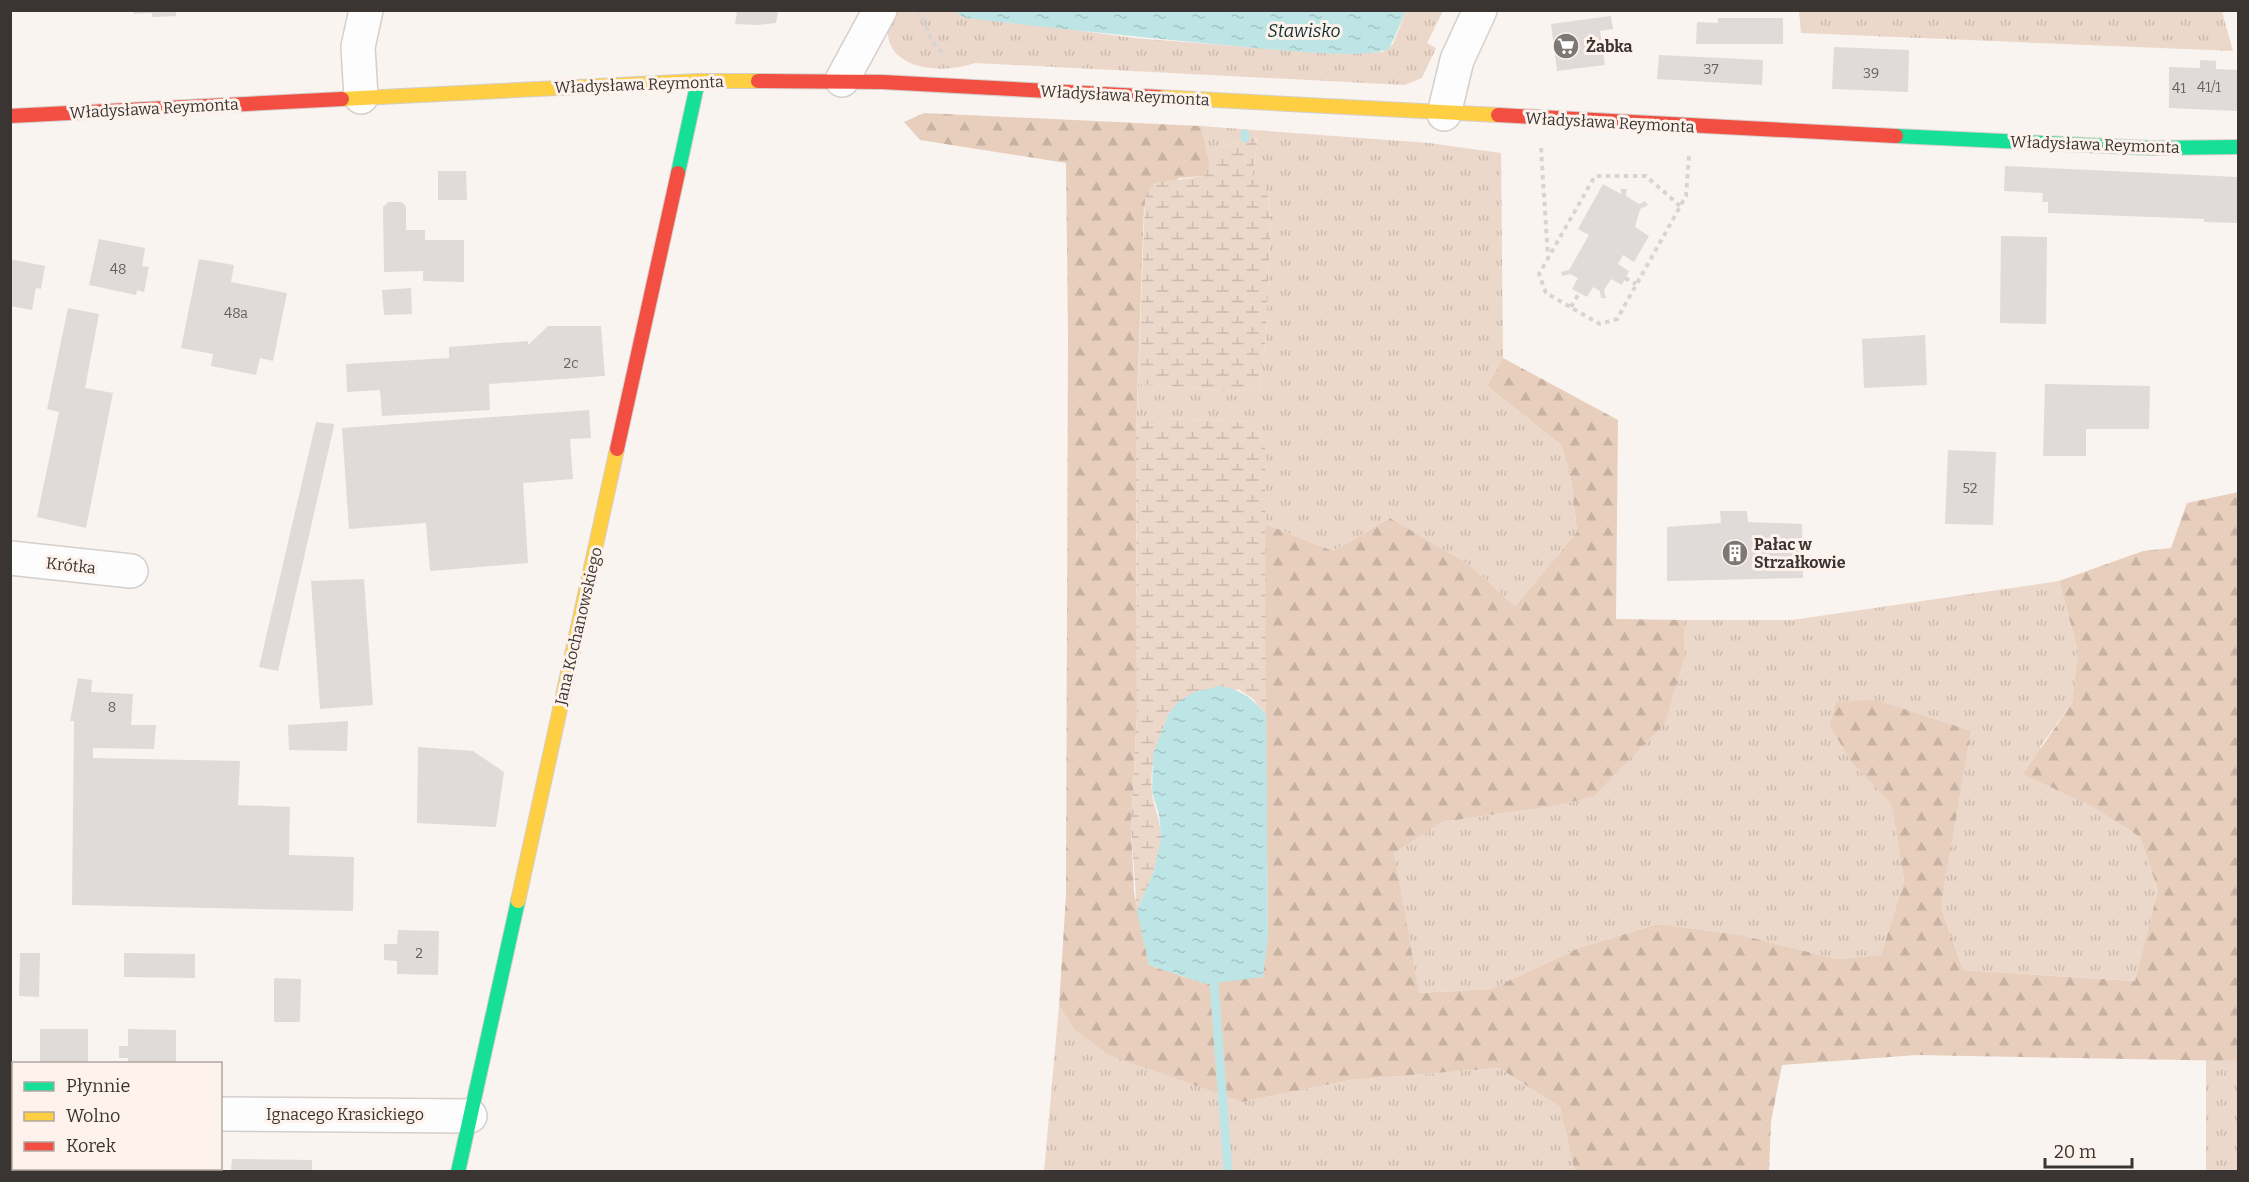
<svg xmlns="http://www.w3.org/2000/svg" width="2249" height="1182" viewBox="0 0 2249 1182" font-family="Bitter,serif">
<defs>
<pattern id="grass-tufts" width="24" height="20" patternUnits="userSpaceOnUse" patternTransform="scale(1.5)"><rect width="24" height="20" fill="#ecd8ca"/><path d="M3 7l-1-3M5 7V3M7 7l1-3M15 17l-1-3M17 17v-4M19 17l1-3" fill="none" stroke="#cbbaae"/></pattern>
<pattern id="forest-firs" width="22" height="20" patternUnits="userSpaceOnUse" patternTransform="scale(1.5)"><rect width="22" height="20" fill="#e8cfbd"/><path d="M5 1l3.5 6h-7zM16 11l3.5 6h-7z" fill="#c8b2a3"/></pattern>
<pattern id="wetland-marsh" width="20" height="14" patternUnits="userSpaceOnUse" patternTransform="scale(1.5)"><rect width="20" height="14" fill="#ecd8ca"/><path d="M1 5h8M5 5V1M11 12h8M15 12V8" fill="none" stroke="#cbbaae"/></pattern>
<pattern id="water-ripples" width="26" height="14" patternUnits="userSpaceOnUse" patternTransform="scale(1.5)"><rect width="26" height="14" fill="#bee5e6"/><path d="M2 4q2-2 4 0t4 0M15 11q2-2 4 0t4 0" fill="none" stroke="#a4c5c6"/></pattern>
</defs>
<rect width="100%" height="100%" fill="#faf4f0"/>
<g fill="url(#grass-tufts)">
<path d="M891,11H957L958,14L1134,38L1321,53H1363L1383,52L1393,44L1406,11H1443L1427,43L1436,48L1422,78L1405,85L975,63C935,77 872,67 891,11Z"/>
<polygon points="1799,11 2222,11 2233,51 1801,33"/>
<path d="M1201,126L1429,143L1501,153L1503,358L1487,386L1562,446L1571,479L1577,532L1515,606L1467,563L1390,518L1333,551L1263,523L1265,445L1250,422L1146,417L1136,431L1138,384L1224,391L1259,390L1266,335L1271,218L1268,197L1252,177L1257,145L1256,137C1241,138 1231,146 1216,149L1210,164Z"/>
<polygon points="2059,581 2078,651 2072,703 2040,747 2089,805 2140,837 2158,890 2136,981 1963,970 1941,907 1971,731 1852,763 1891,802 1904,880 1881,955 1837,959 1741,935 1658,924 1581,947 1491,989 1418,993 1393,853 1442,822 1555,806 1593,797 1685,655 1684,620 1792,620"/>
<polygon points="1059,1006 1074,1029 1243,1102 1350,1080 1499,1068 1560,1107 1575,1171 1044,1172"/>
<polygon points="2206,1060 2238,1061 2238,1171 2206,1171"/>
</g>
<polygon fill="url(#forest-firs)" points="924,113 1201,126 1210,164 1204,176 1179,178 1144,208 1136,431 1137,714 1131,829 1134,892 1149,965 1206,984 1268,937 1263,523 1333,551 1390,518 1467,563 1515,606 1577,532 1571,479 1562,446 1487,386 1503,358 1618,420 1616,619 1684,620 1685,655 1665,723 1593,797 1555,806 1442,822 1394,853 1419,993 1491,989 1581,947 1658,924 1741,935 1837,959 1881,955 1904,880 1891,803 1852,763 1830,726 1836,702 1876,700 1971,731 1941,907 1963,970 2135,981 2158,890 2140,837 2089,805 2023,774 2072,703 2078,651 2059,581 2143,551 2171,548 2187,503 2238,492 2238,1061 1917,1055 1782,1065 1771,1122 1769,1171 1575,1172 1560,1107 1499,1068 1350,1080 1243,1102 1109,1055 1074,1029 1059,1006 1066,895 1068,336 1066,163 920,140 904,122"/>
<g fill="url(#wetland-marsh)">
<path d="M1255,136L1257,145L1252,177L1260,179L1266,187L1271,218L1266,335L1259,390L1224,391L1138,384L1145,197L1154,183L1204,176L1216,149C1230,146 1241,139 1255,136Z"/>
<path d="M1146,417L1250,422L1265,445L1266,714L1252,698L1238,689L1168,715C1158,741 1149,764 1152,792C1153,807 1161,821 1161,837C1161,863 1147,888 1137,911L1131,829L1137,714L1136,431Z"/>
</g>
<g fill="url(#water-ripples)">
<path d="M957,11V10L1406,11L1389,49C1366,59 1294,51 1267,49C1166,40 1066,30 966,18L958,14Z"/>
<path d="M1220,686C1242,690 1252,698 1266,714L1268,937L1263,977L1206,984L1149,965L1137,911L1154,871L1161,838L1159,815L1152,792L1153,754L1168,715L1178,702L1194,692Z"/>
</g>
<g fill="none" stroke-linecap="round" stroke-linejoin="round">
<g stroke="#bee5e6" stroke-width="9">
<polyline points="1245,138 1245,134"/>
<polyline points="1214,983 1228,1172"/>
</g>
</g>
<g fill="#e0dad8">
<polygon points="133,10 176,10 176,16 152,17 152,13 134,14"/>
<polygon points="728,10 775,10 778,12 776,23 756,25 735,24 737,13"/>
<polygon points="1611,16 1613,29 1600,31 1605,65 1557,71 1551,24"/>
<polygon points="1718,18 1783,18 1783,44 1696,44 1697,22 1718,23"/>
<polygon points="1834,47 1909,50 1908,92 1832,89"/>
<polygon points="1659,55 1763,60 1762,85 1657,79"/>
<polygon points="2200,60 2216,61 2216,69 2238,70 2238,111 2169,108 2169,67 2200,68"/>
<polygon points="2005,166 2238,177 2238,223 2204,222 2204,219 2048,213 2048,202 2042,202 2043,193 2004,191"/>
<polygon points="438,171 466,171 467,200 438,200"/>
<polygon points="1603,184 1621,194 1621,189 1627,189 1626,196 1639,204 1645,201 1648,205 1640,209 1635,227 1649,236 1634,262 1623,255 1618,264 1629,271 1622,285 1611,279 1604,290 1606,298 1601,298 1600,291 1593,287 1587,297 1572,289 1578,278 1570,274 1562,276 1561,272 1569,270 1589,235 1578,229"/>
<polygon points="388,202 402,202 406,207 406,230 425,230 425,240 464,240 464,282 423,281 423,271 384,272 383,207"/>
<polygon points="2001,236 2047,237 2046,324 2000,323"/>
<polygon points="99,239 145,248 142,266 149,267 144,292 137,290 136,295 89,285"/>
<polygon points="10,259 45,266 41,289 36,288 32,310 10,306"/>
<polygon points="199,259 234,265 231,282 287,293 273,361 260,358 256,375 211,366 213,354 181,348"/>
<polygon points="411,288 412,314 384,315 382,290"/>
<polygon points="68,308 99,314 85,388 113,393 86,528 37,517 59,412 47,409"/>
<polygon points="548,326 601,326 605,376 489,384 490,410 382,416 380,390 347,392 346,364 449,358 449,347 528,341 528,345"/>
<polygon points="1925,335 1927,385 1864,388 1862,339"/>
<polygon points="2045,384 2150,386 2149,429 2086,429 2086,456 2043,456"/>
<polygon points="589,410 591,438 570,439 573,479 523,483 528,563 430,571 426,523 349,529 342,428"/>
<polygon points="316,422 334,424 334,426 278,671 259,667"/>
<polygon points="1948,450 1996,452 1993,525 1945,524"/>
<polygon points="1720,511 1747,511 1748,522 1802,524 1803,578 1667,581 1667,527 1721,523"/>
<polygon points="364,579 373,705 320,709 311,581"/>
<polygon points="78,678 92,680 91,692 133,694 131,725 156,725 154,749 93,748 93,758 240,761 238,805 290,807 289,855 354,857 353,911 72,905 74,721 70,721"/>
<polygon points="348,721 347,751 289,750 288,725"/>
<polygon points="418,747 473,751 504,772 496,827 417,823"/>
<polygon points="398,930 439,931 438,975 397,974 397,961 384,960 384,944 397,944"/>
<polygon points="20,953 40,953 39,997 19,996"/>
<polygon points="124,953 195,954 195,978 124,977"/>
<polygon points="274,978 301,979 300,1022 274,1022"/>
<rect x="40" y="1029" width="48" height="35"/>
<polygon points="128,1029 176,1030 176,1064 128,1064 128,1058 119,1058 119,1046 128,1046"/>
<polygon points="10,1159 14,1159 14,1168 27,1168 27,1172 10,1172"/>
<polygon points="232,1159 312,1160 312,1172 231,1172"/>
<rect x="71" y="1168" width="45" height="4"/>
<rect x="152" y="1168" width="46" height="4"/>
</g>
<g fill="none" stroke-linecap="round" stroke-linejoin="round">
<defs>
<g id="street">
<polyline points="842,80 880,10"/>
<polyline points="361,97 358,47 366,10"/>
<polyline points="1444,114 1457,60 1480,10"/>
<polyline points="10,558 131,571"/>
<polyline points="10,1114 14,1114"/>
<polyline points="220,1114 470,1116"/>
</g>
<g id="fast">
<polyline points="1896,136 2150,148 2238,147"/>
<polyline points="678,173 698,81"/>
<polyline points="458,1172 518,901"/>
</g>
<g id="slow">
<polyline points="1159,97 1498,115"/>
<polyline points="342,99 698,81 758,81"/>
<polyline points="518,901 617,449"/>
</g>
<g id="jam">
<polyline points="758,81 882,82 1159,97"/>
<polyline points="1498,115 1896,136"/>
<polyline points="10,116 342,99"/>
<polyline points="617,449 678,173"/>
</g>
</defs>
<use href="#street" stroke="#d5cfcc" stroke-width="36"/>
<use href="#fast" stroke="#d5cfcc" stroke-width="16"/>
<use href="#slow" stroke="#d5cfcc" stroke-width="16"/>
<use href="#jam" stroke="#d5cfcc" stroke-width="16"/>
<g stroke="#d7d5d4" stroke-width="4" stroke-dasharray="4.5 4.5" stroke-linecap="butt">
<polyline points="918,10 933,43 944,54"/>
<polyline points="1541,148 1548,257"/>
<polyline points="1680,206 1646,176 1595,176 1539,274 1546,293 1600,324 1617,319 1686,196 1689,156"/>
<polyline points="1625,278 1636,284"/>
<polyline points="1571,307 1579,293"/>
</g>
<use href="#street" stroke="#fefdfd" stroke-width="33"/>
<use href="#fast" stroke="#16e098" stroke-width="14"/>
<use href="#slow" stroke="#ffcf43" stroke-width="14"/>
<use href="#jam" stroke="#f24e42" stroke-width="14"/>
</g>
<defs>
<symbol id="supermarket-disc" viewBox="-11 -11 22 22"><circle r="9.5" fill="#7d7874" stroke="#fef3ec"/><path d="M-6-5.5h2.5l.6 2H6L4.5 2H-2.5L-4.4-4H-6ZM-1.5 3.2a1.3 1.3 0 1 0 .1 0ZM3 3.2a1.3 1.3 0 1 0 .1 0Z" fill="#fff"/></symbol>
<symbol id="building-disc" viewBox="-11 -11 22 22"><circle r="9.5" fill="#7d7874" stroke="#fef3ec"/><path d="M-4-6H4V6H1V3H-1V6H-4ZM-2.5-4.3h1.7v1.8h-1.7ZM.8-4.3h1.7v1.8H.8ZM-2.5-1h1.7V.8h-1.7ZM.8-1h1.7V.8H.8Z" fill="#fff"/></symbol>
</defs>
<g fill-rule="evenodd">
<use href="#supermarket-disc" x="1551" y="31" width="30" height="30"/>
<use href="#building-disc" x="1720" y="538" width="30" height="30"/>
</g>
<g text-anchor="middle" stroke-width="6" stroke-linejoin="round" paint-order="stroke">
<g font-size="14" fill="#66615e">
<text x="1711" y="74">37</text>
<text x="1871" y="78">39</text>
<text x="2209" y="92">41/1</text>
<text x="2179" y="93">41</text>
<text x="118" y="274">48</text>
<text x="236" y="318">48a</text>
<text x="571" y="368">2c</text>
<text x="1970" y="493">52</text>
<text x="112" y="712">8</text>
<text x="419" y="958">2</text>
</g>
<g font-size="16" font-weight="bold" fill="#3a3532" stroke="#fef3ec" text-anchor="start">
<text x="1586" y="52">Żabka</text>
<text x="1754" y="550">Pałac w<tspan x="1754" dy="18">Strzałkowie</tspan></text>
</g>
<g font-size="16" fill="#3a3532" stroke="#fef3ec">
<text transform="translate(639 84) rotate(-2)" y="6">Władysława Reymonta</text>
<text transform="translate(1125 95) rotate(3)" y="6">Władysława Reymonta</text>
<text transform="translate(154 108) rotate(-3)" y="6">Władysława Reymonta</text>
<text transform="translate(1610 122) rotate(3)" y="6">Władysława Reymonta</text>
<text transform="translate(2095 144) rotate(2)" y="6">Władysława Reymonta</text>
<text transform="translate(71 565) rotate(6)" y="6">Krótka</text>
<text transform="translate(578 626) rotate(-77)" y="6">Jana Kochanowskiego</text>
<text x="345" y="1120">Ignacego Krasickiego</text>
</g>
<g font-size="18" font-style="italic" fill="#102f30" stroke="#fef3ec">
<text x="1304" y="37">Stawisko</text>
</g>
</g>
<rect width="2249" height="1182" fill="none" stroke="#3a3532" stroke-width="24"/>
<rect x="12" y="1062" width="210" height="108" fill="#fef3ec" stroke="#b0a7a2" stroke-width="1.5"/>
<rect x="24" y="1082" width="30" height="9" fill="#16e098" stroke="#b0a7a2" stroke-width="1.5"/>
<text x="66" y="1092" font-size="18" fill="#3a3532">Płynnie</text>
<rect x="24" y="1112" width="30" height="9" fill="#ffcf43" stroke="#b0a7a2" stroke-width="1.5"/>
<text x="66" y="1122" font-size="18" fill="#3a3532">Wolno</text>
<rect x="24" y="1142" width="30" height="9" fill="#f24e42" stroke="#b0a7a2" stroke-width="1.5"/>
<text x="66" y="1152" font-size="18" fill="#3a3532">Korek</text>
<path d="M2045 1158v9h87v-9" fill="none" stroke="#3a3532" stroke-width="3"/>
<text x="2054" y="1158" font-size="18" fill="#3a3532" stroke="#fef3ec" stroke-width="4.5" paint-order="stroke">20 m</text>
</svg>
